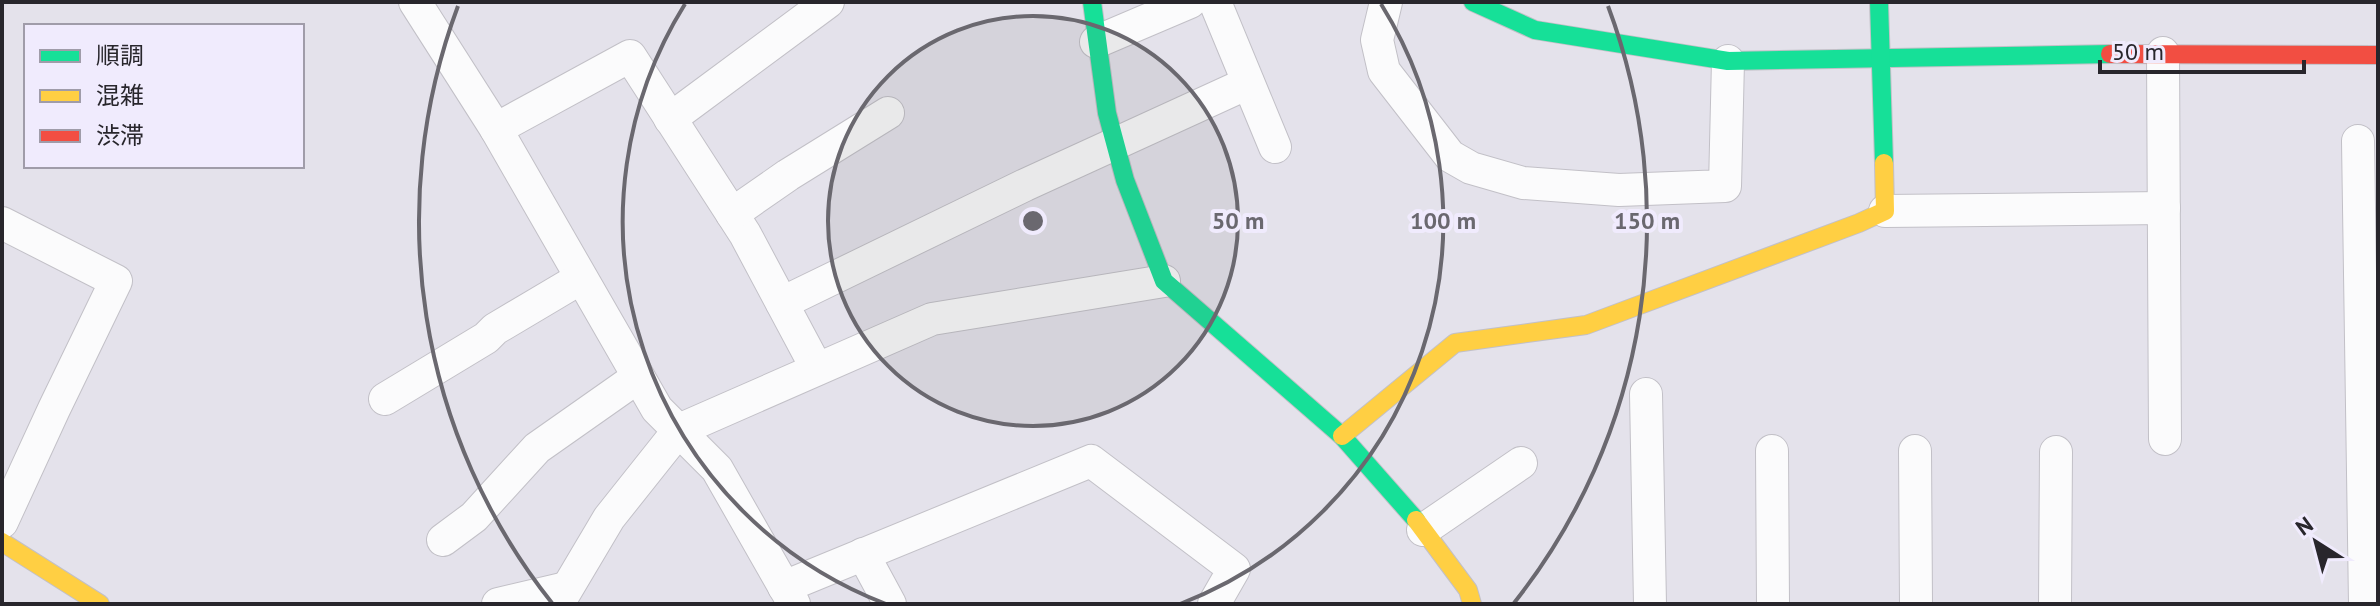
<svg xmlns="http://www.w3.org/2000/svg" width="2380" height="606" viewBox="0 0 2380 606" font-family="'PT Sans','Noto Sans JP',sans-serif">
<rect width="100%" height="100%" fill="#e4e2eb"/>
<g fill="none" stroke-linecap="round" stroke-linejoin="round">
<defs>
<g id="street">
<polyline points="415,2 496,129 657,409 717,469 794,604"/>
<polyline points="1215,2 1275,147"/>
<polyline points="1386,2 1377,40 1384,71 1450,156 1471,168 1523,183 1619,190 1725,186 1728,61"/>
<polyline points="1096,42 1190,2"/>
<polyline points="2163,53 2165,439"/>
<polyline points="670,119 828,2"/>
<polyline points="496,129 630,56 745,234 817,369"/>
<polyline points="2358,141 2365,604"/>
<polyline points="1885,211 2164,208"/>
<polyline points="732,214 788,175 888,113"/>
<polyline points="2,223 116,281 54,409 2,522"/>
<polyline points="782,303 1025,185 1248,83"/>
<polyline points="1646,394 1650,604"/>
<polyline points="385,399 486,338 495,329 581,278"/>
<polyline points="1772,451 1773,604"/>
<polyline points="1915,451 1916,604"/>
<polyline points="1423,530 1521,463"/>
<polyline points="443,540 474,517 537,448 638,377"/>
<polyline points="863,554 890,604"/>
<polyline points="784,587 1091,461 1234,569 1214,604"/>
<polyline points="498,604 566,588"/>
<polyline points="558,604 609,518 679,430 932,319 1164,281"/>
<polyline points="2055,604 2056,452"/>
</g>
<g id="fast">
<polyline points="1092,2 1107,113 1125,180 1164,281 1342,436 1416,520"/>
<polyline points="1473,2 1535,30 1728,61 2110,54"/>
<polyline points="1879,2 1884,163"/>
</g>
<g id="slow">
<polyline points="1342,436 1455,343 1586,325 1859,223 1885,211 1884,163"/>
<polyline points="1416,520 1468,590 1472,604"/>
<polyline points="2,542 100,604"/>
</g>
<polyline id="jam" points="2110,54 2378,55"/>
</defs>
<use href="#street" stroke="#c2c0c7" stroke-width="34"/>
<use href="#fast" stroke="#c2c0c7" stroke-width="20"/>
<use href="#slow" stroke="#c2c0c7" stroke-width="20"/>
<use href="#jam" stroke="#c2c0c7" stroke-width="20"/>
<use href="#street" stroke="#fbfbfc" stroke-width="32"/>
<use href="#fast" stroke="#16e098" stroke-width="18"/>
<use href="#slow" stroke="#ffcf43" stroke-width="18"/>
<use href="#jam" stroke="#f24e42" stroke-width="18"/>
</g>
<circle cx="1033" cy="221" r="205" fill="#6a686f" fill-opacity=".12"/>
<g fill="none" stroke="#6a686f" stroke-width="4">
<circle cx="1033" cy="221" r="205"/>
<path d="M886 604A410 410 0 0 1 685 4M1381 4A410 410 0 0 1 1180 604"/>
<path d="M552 603A614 614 0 0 1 458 6M1608 6A614 614 0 0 1 1514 603"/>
</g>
<circle cx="1033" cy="221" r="12" fill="#6a686f" stroke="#f0ebfd" stroke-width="4"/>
<g font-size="24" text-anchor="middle" font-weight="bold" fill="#6a686f" stroke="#f0ebfd" stroke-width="8" stroke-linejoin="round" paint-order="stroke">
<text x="1238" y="229">50 m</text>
<text x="1443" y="229">100 m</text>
<text x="1647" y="229">150 m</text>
</g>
<rect width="2380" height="606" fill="none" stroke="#28262c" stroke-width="8"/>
<rect x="24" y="24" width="280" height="144" fill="#f0ebfd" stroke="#a09ca9" stroke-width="2"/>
<rect x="40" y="50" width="40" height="12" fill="#16e098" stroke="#a09ca9" stroke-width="2"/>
<text x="96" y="64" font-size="24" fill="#28262c">順調</text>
<rect x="40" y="90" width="40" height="12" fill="#ffcf43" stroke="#a09ca9" stroke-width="2"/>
<text x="96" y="104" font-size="24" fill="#28262c">混雑</text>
<rect x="40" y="130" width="40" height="12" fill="#f24e42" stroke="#a09ca9" stroke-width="2"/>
<text x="96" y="144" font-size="24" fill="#28262c">渋滞</text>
<g transform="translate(2316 542) rotate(324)" stroke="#f0ebfd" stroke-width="6" paint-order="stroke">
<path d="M0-6L14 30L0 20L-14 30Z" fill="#28262c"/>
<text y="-12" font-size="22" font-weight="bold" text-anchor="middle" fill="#28262c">N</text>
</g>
<path d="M2100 60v12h204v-12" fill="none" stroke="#28262c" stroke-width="4"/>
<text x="2112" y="60" font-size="24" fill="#28262c" stroke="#f0ebfd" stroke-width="6" paint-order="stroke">50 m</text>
</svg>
